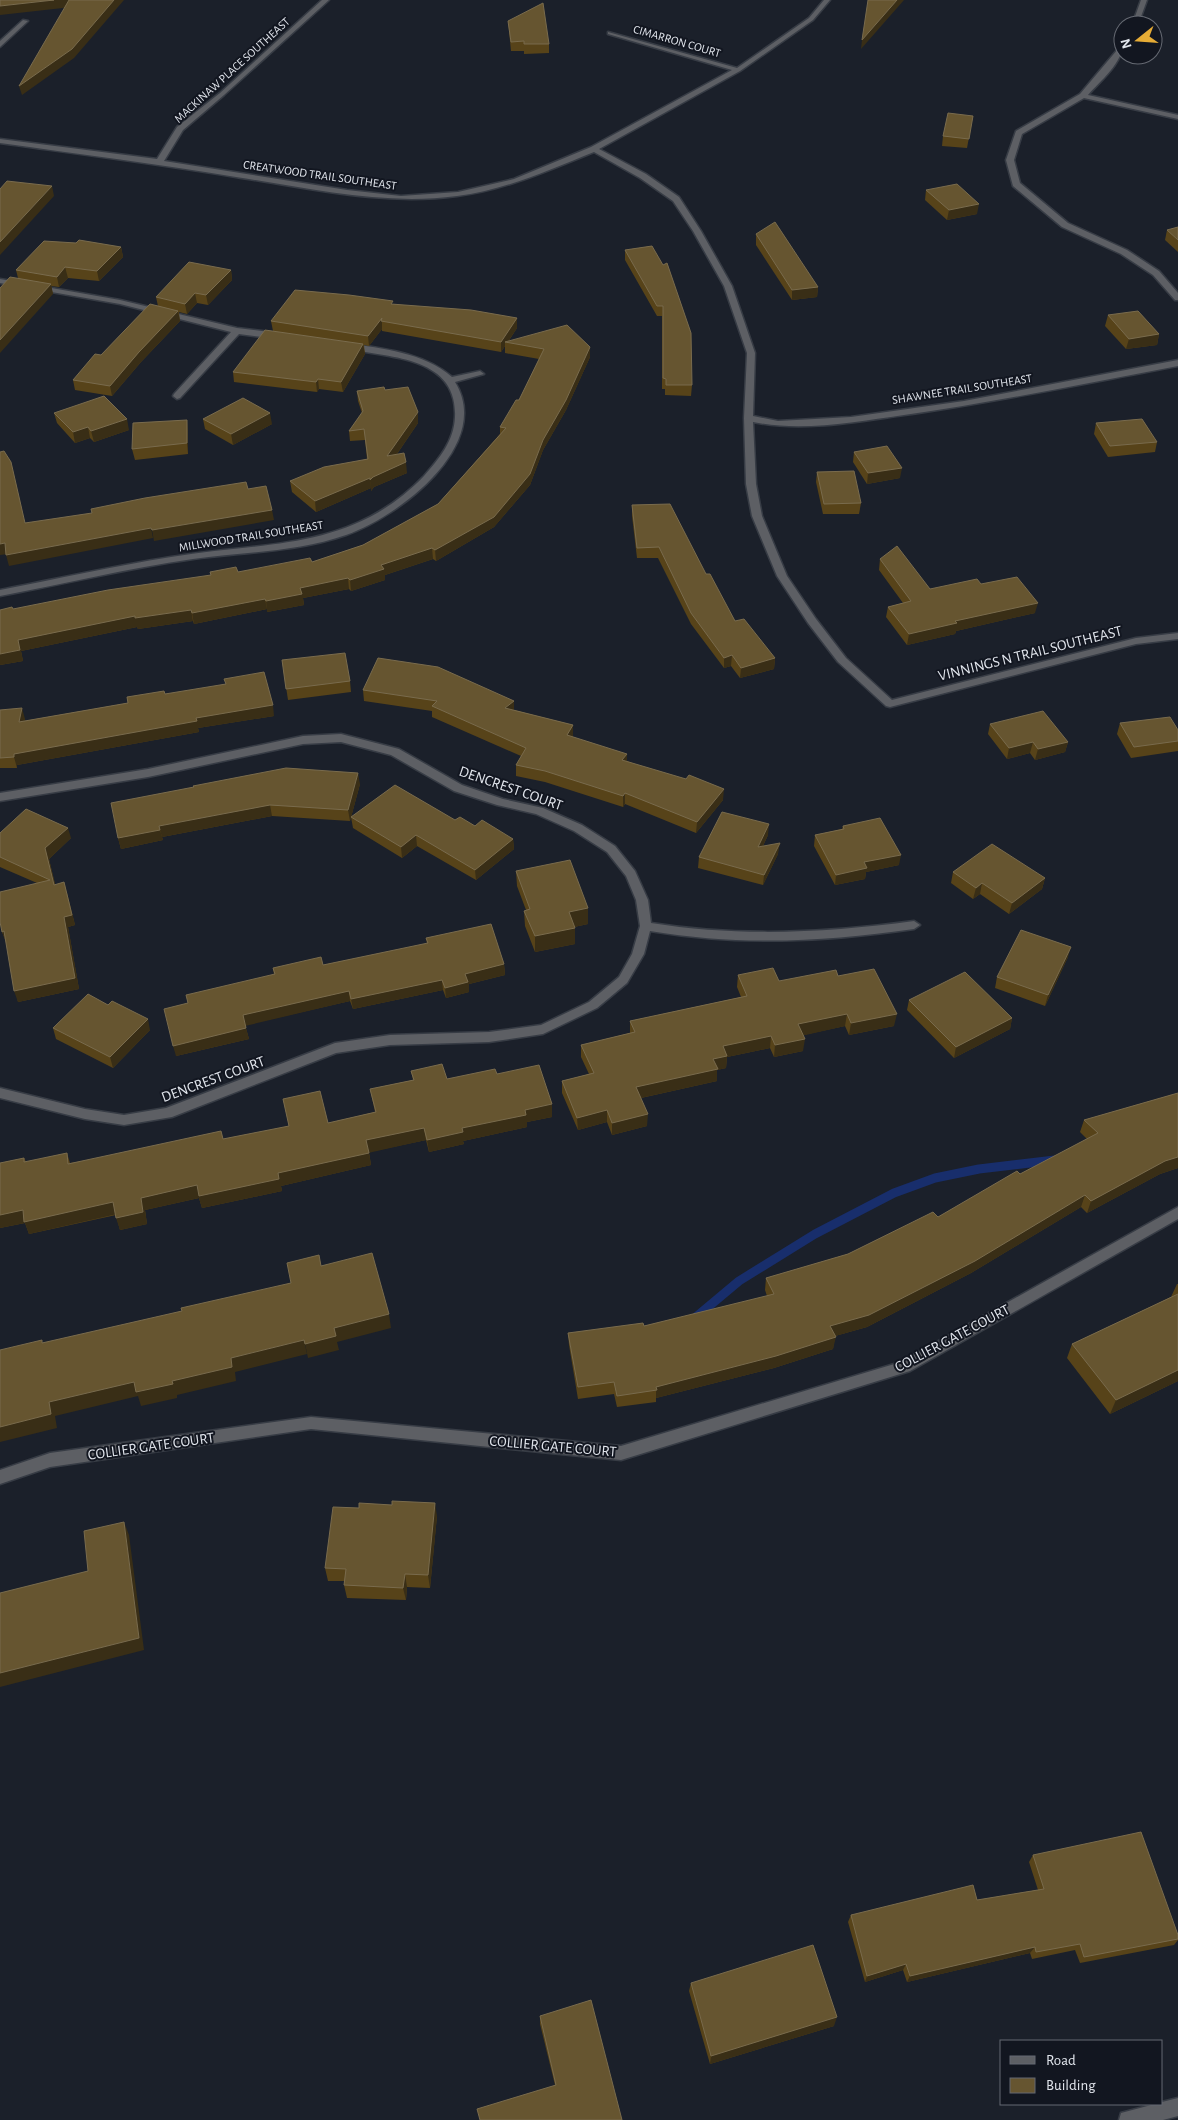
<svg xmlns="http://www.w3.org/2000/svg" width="1178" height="2120" viewBox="0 0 1178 2120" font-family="'Alegreya Sans',sans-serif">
<rect width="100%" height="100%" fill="#1b202a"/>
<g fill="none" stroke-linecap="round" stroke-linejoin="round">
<polyline stroke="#182e6c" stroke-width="9" points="696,1317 739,1281 815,1234 894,1193 935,1178 979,1169 1055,1160"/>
<defs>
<g id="street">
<path d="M322,0H329L224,95L183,130L164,161L347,190L401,196L458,192L514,179L591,147L732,70L608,34V32L737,68L809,18L824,0H830L813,20L740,71L599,149L646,174L679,197L701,231L732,286L755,353L753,416L778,421L851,417L964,401L1178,360V366C1087,383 996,402 904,415C854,422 802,432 753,422L756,484L762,516L787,576L816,619L846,658L892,700L1136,638L1178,633V639L1136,644L890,707L886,706L838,662L808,623L777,576L752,516L746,484L744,418L747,353L724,286L693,231L673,201L640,178L594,152C549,170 505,190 457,196C383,206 309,188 236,177C158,164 79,154 0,143V139L157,159L177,127L220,93Z"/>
<polygon points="1141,0 1147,0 1138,25 1132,25"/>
<polygon points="23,20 28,21 0,47 0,41"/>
<path d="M1123,43C1123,63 1100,81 1088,95L1178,115V119L1084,98L1022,134L1014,160L1020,183L1068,223L1127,250L1159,271L1178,293V300H1175L1153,275L1121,254L1062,227L1013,186L1006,160L1016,131L1080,94Z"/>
<polygon points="0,279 120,300 237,328 278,333 282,336 278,339 239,334 180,398 177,399 173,396 174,394 231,332 120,304 0,283"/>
<path d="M347,343C383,349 423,352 452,377L480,371L484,374L455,382C494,445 398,517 346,535C297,552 244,552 193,559C128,568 64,584 0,596V590C57,579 114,566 171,557C265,541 351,552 424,476C439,459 454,441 455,417C458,355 387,358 344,348L343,346Z"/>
<path d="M341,734L399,749L462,785L503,799L543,808L582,825L615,846L635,871L648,900L651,923C739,937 826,933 914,921L920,925L914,929C823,942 741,946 650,931L644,954L627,983L597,1008L543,1034L489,1042L390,1045L336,1053L172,1117L124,1125L85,1119L0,1098V1088L85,1109L124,1115L166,1108L335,1043L390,1035L489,1032L541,1025L589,1002L619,977L632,954L640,926L636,900L626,876L607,852L574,831L536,814L497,805L454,791L391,755L341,742L303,744L148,777L0,801V793L148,769L303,736Z"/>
<polygon points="1178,1207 1178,1219 910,1371 621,1460 311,1429 50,1467 0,1484 0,1470 50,1453 311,1417 621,1446 901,1362"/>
<polygon points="1178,2098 1178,2116 1163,2120 1119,2120 1121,2113 1155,2104 1162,2104 1162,2102"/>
</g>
</defs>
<use href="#street" stroke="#373c45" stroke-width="3"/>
<use href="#street" fill="#5d5f64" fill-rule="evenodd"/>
</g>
<g fill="#574319">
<polygon points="508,21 549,44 549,53 524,54 524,51 511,51"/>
<polygon points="973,116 967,148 942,146 943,136"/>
<polygon points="926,190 977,214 947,220 925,200"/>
<polygon points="1178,227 1178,252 1165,240 1167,230"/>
<polygon points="756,234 818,287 817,297 792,300 756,245"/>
<polygon points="652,246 692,385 691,396 665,395 665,389 662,389 662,316 657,316 625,260 625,250"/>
<polygon points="121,247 123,257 99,281 68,278 59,287 51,286 53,294 18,278 16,270"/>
<polygon points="231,270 232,280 208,305 197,303 187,314 179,312 180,321 141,362 112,396 75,390 73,380 158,306 156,297"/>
<polygon points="393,304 517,318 517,328 508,342 590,357 566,410 543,450 530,485 494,527 436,561 433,559 385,575 385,580 351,591 349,589 303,598 304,605 267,612 267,609 194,624 193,621 138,629 137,627 21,651 23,661 0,665 0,610 13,609 238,572 312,562 363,545 438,504 500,434 500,427 519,400 539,359 505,353 505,346 501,352 382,331 382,329 369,346 364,345 365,354 343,392 319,389 317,392 234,382 233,372 273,331 271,321"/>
<polygon points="1108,315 1159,334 1157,345 1126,349 1105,326"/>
<polygon points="385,390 418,423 397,454 407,473 374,487 371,491 371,488 316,512 292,492 290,481 367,459 365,440 350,441 349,431 362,413 358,401 357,391"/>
<polygon points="54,413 129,430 94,442 90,438 75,443 57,423"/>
<polygon points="203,419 272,424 233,445 205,429"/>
<polygon points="1096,423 1157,442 1155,452 1108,457 1094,434"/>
<polygon points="188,430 188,454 135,460 132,449"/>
<polygon points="854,452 900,478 867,484 853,462"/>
<polygon points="817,472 861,503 859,514 823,514 816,482"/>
<polygon points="632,505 706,574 735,621 775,658 774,669 740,678 731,666 724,668 691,624 658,558 637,558 632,516"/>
<polygon points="880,559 930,589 981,584 1035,613 956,631 955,634 907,645 886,617 888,607 903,603 879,570"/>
<polygon points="282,660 350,681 351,692 288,700"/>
<polygon points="363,690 514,710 573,725 572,737 627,761 723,800 696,833 625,804 623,807 545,782 516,776 516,765 521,756 432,717 432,711 364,701"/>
<polygon points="165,694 274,716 198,728 199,732 17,765 17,768 0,768 0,710 25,719 24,721 128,703"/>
<polygon points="1120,723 1178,730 1178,751 1131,758 1117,734"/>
<polygon points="990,724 1068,742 1065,752 1035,760 1030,753 1007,759 988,734"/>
<polygon points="360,784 350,821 272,816 162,837 163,840 121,849 118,838"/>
<polygon points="351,817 455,820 513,839 514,849 476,880 417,846 402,858 353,828"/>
<polygon points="843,826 899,865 866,872 865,879 835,885 814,846 815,835 842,829"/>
<polygon points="0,833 71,838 49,859 55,884 67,893 75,925 68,927 79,989 18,1002 6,942 2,932 37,883 0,867"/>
<polygon points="768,835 763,846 778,854 763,885 698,868 699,857"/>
<polygon points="516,871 588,924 574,927 575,944 535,952 525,926 524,911 526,910 517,886"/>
<polygon points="953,872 1045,878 1042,889 1009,914 980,894 973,899 951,883"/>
<polygon points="426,938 504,964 505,975 469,984 469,992 446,998 443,990 353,1009 350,1001 245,1025 249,1039 176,1056 188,1003 274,975 273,968 323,965 427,944"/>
<polygon points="1068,957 1045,1006 995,988 997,977"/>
<polygon points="738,975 779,981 838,976 894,1026 849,1035 845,1026 803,1035 803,1051 774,1057 770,1048 727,1057 726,1068 717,1070 717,1081 641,1098 647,1126 612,1135 607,1122 578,1130 562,1093 562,1081 589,1074 581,1057 581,1045 630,1033 630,1021 741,997 737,987"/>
<polygon points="909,1000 1012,1018 1010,1029 954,1058 907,1010"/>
<polygon points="53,1028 150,1030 113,1068 56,1039"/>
<polygon points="411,1071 447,1079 497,1074 552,1117 527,1122 527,1127 463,1141 464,1144 429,1152 426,1140 369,1152 371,1165 281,1186 282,1191 202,1208 199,1198 145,1210 147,1224 120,1230 116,1215 29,1234 25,1223 0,1228 0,1163 24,1158 26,1162 67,1153 70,1163 223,1139 289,1126 283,1099 328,1123 375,1112 370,1089 413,1080"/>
<polygon points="1178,1093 1178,1168 1160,1174 1087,1213 1081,1207 971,1273 867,1327 835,1336 833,1349 774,1368 656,1398 656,1402 617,1407 614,1394 578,1399 569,1345 568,1333 644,1326 767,1296 765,1290 766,1278 848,1254 938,1217 1087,1139 1080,1132 1084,1120"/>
<polygon points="1177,1284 1178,1284 1178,1381 1110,1414 1067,1358 1072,1344 1171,1297"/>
<polygon points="437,1516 430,1588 407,1587 406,1600 347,1598 344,1585 344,1581 328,1581 325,1568"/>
<polygon points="1033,1855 1178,1935 1178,1940 1174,1945 1080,1963 1075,1950 1032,1959 1030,1953 907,1982 903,1970 865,1982 848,1922 851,1915 977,1900 1038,1890 1029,1862"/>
<polygon points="691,1983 834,2026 710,2064 689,1991"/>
<polygon points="540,2016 622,2120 555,2085 540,2024"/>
</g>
<g fill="#392e16">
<polygon points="54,0 70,0 72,7 0,15 0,6"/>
<polygon points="114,0 124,0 74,58 22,95 19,86"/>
<polygon points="897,0 904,0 861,49 862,40"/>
<polygon points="52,186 54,196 0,255 0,242"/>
<polygon points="979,204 977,214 947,220 949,210"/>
<polygon points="121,247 123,257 99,281 97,271"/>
<polygon points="65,267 68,278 59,287 57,277"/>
<polygon points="231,270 232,280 208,305 206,295"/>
<polygon points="51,284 53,294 0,353 0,340"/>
<polygon points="818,287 817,297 792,300 792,290"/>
<polygon points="195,293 197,303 187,314 185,304"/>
<polygon points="178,311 180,321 141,362 112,396 110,386 139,352"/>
<polygon points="382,318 382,329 369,346 368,336"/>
<polygon points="517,318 517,328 507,343 505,342 505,346 501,352 501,342"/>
<polygon points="1159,334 1157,345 1126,349 1129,339"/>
<polygon points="363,344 365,354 343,392 341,382"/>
<polygon points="590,347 590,357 566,410 543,450 530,485 494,527 436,561 435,550"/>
<polygon points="318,379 319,389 317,392 316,382"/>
<polygon points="418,412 418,423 388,467 387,456"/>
<polygon points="270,413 272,424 233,445 231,434"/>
<polygon points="127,419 129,430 94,442 91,431"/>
<polygon points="187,420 188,430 188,454 187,443"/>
<polygon points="88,427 90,438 75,443 73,432"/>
<polygon points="406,462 407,473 374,487 371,491 370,480 373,477"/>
<polygon points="902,468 900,478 867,484 868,473"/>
<polygon points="370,478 371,488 316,512 315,501"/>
<polygon points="272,510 274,520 154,541 152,530"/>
<polygon points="151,528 153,538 9,566 6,555"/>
<polygon points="5,543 8,554 0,555 0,544"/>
<polygon points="432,548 433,559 385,575 385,580 351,591 350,580 381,565"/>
<polygon points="348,578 349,589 303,598 304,605 267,612 266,601 300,588"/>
<polygon points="265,599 267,609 194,624 192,613"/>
<polygon points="1038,603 1035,613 956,631 955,634 907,645 909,634 955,621"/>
<polygon points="191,610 193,621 138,629 137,627 21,651 23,661 0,665 0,654 18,640 135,616"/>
<polygon points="732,655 731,666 724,668 724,658"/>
<polygon points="775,658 774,669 740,678 741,668"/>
<polygon points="514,701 514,712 505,708"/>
<polygon points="273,705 274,716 198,728 199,732 17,765 17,768 14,757 14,754 196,718"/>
<polygon points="22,708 25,719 23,733 19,722"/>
<polygon points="573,725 573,736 567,746 567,735"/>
<polygon points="1033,742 1030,753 1007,759 1009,748"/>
<polygon points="1068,742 1065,752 1035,760 1038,749"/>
<polygon points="627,754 627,764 622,760"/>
<polygon points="358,773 360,784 350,821 348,810"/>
<polygon points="724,789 723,800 696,833 697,822"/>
<polygon points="625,793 625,804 623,807 623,796"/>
<polygon points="270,805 272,816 162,837 159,826"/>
<polygon points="769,824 768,835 757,858 758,847"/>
<polygon points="68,828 71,838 49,859 57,895 45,848"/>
<polygon points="160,830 163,840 121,849 118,838"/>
<polygon points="416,835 417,846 402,858 401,847"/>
<polygon points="513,839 514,849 476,880 475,870"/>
<polygon points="780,843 778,854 763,885 764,875"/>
<polygon points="901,855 899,865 866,872 865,879 835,885 836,875 864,862"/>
<polygon points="1045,878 1042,889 1009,914 1012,903"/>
<polygon points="64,882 75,925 68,927 79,989 18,1002 14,991 64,917"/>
<polygon points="982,883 980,894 973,899 976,888"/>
<polygon points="588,908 588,924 569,928 569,912"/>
<polygon points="575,928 575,944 535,952 535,936"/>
<polygon points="4,931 8,942 6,942 2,932"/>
<polygon points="1071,947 1068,957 1045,1006 1048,995"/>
<polygon points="504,964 505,975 469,984 469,992 446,998 445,988 465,974"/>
<polygon points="442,980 443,990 353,1009 351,999"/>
<polygon points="349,991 350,1001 245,1026 243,1015"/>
<polygon points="847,1014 845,1026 797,1037 798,1024"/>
<polygon points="897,1014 894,1026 849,1035 851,1023"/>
<polygon points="1012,1018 1010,1029 954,1058 956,1047"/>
<polygon points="148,1019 150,1030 113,1068 110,1057"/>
<polygon points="246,1028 249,1039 176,1056 173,1046"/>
<polygon points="771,1036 770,1048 727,1057 726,1068 717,1070 717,1081 636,1099 636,1087 713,1059 723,1046"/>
<polygon points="805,1039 803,1051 774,1057 775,1045"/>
<polygon points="552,1104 552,1117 527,1122 527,1127 463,1141 464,1144 429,1152 427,1140 462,1128 525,1110"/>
<polygon points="607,1110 607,1122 578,1130 577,1118"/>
<polygon points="648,1114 647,1126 612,1135 612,1123"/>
<polygon points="424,1128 426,1140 368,1153 366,1140"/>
<polygon points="369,1153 371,1165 281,1186 282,1191 202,1208 199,1198 145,1210 147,1224 120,1230 116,1218 141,1198 197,1185 278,1173"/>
<polygon points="1178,1157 1178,1168 1160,1174 1087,1213 1091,1201 1165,1161"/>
<polygon points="1085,1195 1081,1207 971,1273 867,1327 828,1338 830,1326"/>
<polygon points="113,1202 117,1214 29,1234 25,1223 0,1228 0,1215 23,1210"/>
<polygon points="389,1314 391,1328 337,1342 339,1350 308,1358 305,1344 334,1328"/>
<polygon points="836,1337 833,1349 774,1368 656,1398 656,1387"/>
<polygon points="304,1340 307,1354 235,1372 236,1381 177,1395 177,1398 141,1406 138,1396 55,1416 57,1428 0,1442 0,1427 49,1402 134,1382 172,1381 231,1358"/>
<polygon points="1178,1370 1178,1381 1110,1414 1116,1400"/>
<polygon points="435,1503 437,1516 430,1588 428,1575"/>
<polygon points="124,1522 129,1535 144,1650 0,1687 0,1673 139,1638"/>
<polygon points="405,1574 407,1587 406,1600 403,1588"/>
<polygon points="1035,1947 1030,1953 907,1982 910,1976"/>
<polygon points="906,1964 903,1970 865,1982 867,1976"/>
<polygon points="837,2017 834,2026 710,2064 711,2056"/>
</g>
<g fill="#665530" stroke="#796b4d">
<polygon points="0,0 54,0 0,6"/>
<polygon points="69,0 114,0 72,49 19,86"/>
<polygon points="868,0 897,0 862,40"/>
<polygon points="543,3 549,44 524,44 524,41 511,42 508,21"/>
<polygon points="948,113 973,116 969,139 943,136"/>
<polygon points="7,181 52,186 0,242 0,189"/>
<polygon points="957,184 979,204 949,210 926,190"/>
<polygon points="775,222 818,287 792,290 756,234"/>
<polygon points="1178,227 1178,240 1167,230"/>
<polygon points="79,240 121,247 97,271 65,267 57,277 16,270 44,241 76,243"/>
<polygon points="652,246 663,265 667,263 691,333 692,385 666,385 666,379 663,378 663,306 657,306 625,250"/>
<polygon points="189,262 231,270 206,295 195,293 185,304 156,297"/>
<polygon points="10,277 51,284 0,340 0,288"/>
<polygon points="295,290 349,295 393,301 391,304 471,310 517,318 501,342 381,321 382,318 368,336 271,321"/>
<polygon points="150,304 178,311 139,352 110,386 73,380 95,354 101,355"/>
<polygon points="1138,311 1159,334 1129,339 1108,315"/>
<polygon points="567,325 590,347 566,400 543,440 530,474 494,517 435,550 432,548 381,565 384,569 350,580 348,578 300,588 302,594 266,601 265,599 192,613 191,610 135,618 135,616 18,640 20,650 0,654 0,610 12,607 13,609 108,590 211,575 210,572 236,567 238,572 310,558 312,562 363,545 438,504 506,428 500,427 516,400 519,400 544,349 505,342"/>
<polygon points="265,330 363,344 341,382 318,379 316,382 233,372"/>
<polygon points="384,387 385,390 408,387 418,412 387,456 404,453 406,462 373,477 370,480 370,478 315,501 290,481 324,467 368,459 364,429 349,431 363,411 357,391"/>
<polygon points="104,396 127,419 91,431 88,427 73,432 54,413"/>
<polygon points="243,398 270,413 231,434 203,419"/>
<polygon points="1142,419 1157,442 1110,446 1096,423"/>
<polygon points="187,420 187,443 132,449 133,423"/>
<polygon points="887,446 902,468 868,473 854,452"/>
<polygon points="4,451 11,462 25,523 92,513 91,509 145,498 246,482 248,489 266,486 272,510 152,530 151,528 6,555 5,543 0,544 0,452"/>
<polygon points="854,471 861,503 824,504 817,472"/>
<polygon points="670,504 706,574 710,574 735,621 744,619 775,658 741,668 732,655 724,658 691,613 659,547 637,548 632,505"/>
<polygon points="897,546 930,589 977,579 981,584 1017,577 1038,603 955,621 957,623 909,634 888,607 911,601 880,559"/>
<polygon points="345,653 350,681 286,689 282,660"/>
<polygon points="378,658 438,667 514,701 505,708 573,725 567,735 627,754 622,760 686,779 689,775 724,789 697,822 625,793 623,796 545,771 516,765 526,748 432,706 437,701 363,690"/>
<polygon points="264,672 273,705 196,718 197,721 14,754 14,757 0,758 0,710 22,708 19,722 128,703 127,697 164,691 165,694 226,684 224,679"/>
<polygon points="1043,711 1068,742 1038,749 1033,742 1009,748 990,724"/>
<polygon points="1170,717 1178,730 1178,741 1134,747 1120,723"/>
<polygon points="286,768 358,773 348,810 270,805 159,826 160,830 118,838 111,803 194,787 193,786"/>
<polygon points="395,785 455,820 460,817 475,826 482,820 513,839 475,870 416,835 401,847 351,817"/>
<polygon points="26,809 68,828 45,848 54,885 64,882 72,915 64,917 75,978 14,991 4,931 2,932 0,922 0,892 50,880 0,857 0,833"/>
<polygon points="722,812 769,824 758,847 780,843 764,875 699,857"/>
<polygon points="880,818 901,855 864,862 867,868 836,875 815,835 844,829 843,826"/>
<polygon points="992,844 1045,878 1012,903 982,883 976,888 953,872"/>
<polygon points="570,860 588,908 569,912 575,928 535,936 524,911 530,909 516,871"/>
<polygon points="491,924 504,964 465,974 468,982 445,988 442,980 351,999 349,991 243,1015 246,1028 173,1046 164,1009 188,1003 186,995 275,974 273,968 321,957 323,965 428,943 426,938"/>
<polygon points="1021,930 1071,947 1048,995 997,977"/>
<polygon points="773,968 779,981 836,970 838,976 874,969 897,1014 851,1023 847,1014 798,1024 805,1039 775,1045 771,1036 723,1046 727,1056 713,1059 718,1069 636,1087 648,1114 612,1123 607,1110 577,1118 562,1081 594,1073 581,1045 635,1032 630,1021 747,996 738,975"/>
<polygon points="965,972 1012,1018 956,1047 909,1000"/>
<polygon points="88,994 108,1005 112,1001 148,1019 110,1057 53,1028"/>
<polygon points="442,1064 447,1079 495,1069 497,1074 539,1065 552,1104 525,1110 526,1115 462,1128 463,1132 427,1140 424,1128 366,1140 369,1153 278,1173 279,1179 199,1196 197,1185 141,1198 143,1212 116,1218 113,1202 24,1222 23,1210 0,1215 0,1163 24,1158 24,1162 67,1153 68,1164 221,1131 223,1139 289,1126 283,1099 320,1091 328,1123 376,1112 370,1089 414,1080 411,1071"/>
<polygon points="1178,1093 1178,1157 1165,1161 1091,1201 1085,1195 975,1261 869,1315 830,1326 836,1337 776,1356 656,1387 657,1390 617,1396 614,1382 578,1387 568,1333 643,1323 644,1326 774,1294 766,1278 848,1254 933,1212 938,1217 1017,1171 1020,1174 1098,1133 1084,1120"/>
<polygon points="372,1253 389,1314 334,1328 336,1336 305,1344 304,1340 231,1358 232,1367 172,1381 173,1384 136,1392 134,1382 49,1402 51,1414 0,1427 0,1350 42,1340 42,1343 182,1311 181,1308 291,1283 287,1263 319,1255 321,1266"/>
<polygon points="1178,1294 1178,1370 1116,1400 1072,1344"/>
<polygon points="392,1501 435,1503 428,1575 405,1574 403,1588 344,1585 346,1569 325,1568 333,1507 359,1508 359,1503 392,1505"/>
<polygon points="124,1522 139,1638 0,1673 0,1593 88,1571 84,1531"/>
<polygon points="1141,1832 1178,1935 1178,1939 1084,1957 1080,1944 1036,1952 1035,1947 910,1976 906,1964 867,1976 851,1915 973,1885 977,1900 1044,1889 1033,1855"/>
<polygon points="813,1945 837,2017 711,2056 691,1983"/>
<polygon points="591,2000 622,2120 480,2120 477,2109 556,2085 540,2016"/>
</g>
<g text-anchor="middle" stroke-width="4" stroke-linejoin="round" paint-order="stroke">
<g font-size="12" fill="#e1e5ec" stroke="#121620">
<text transform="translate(677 41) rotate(16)" y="4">CIMARRON COURT</text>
<text transform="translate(232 70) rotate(-42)" y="4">MACKINAW PLACE SOUTHEAST</text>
<text transform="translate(320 175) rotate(8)" y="4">CREATWOOD TRAIL SOUTHEAST</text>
<text transform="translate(962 389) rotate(-9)" y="4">SHAWNEE TRAIL SOUTHEAST</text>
<text transform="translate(251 536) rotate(-9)" y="4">MILLWOOD TRAIL SOUTHEAST</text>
</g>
<g font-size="15" fill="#e1e5ec" stroke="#121620">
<text transform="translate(1030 653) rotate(-14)" y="5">VINNINGS N TRAIL SOUTHEAST</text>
<text transform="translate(511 788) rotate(19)" y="5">DENCREST COURT</text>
<text transform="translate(213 1079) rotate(-20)" y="5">DENCREST COURT</text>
<text transform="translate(952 1338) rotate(-28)" y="5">COLLIER GATE COURT</text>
<text transform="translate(151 1446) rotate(-8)" y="5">COLLIER GATE COURT</text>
<text transform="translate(553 1446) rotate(5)" y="5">COLLIER GATE COURT</text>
</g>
</g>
<rect x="1000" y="2040" width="162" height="65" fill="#121620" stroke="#656972"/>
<rect x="1010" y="2056" width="25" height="8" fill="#5d5f64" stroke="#656972"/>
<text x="1046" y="2065" font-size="15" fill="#e1e5ec">Road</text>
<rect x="1010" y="2078" width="25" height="15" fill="#665530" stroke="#656972"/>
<text x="1046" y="2090" font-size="15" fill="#e1e5ec">Building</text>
<g transform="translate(1138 40) rotate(253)"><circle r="24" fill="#121620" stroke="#656972"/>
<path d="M0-4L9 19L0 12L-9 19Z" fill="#e6ac36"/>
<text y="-8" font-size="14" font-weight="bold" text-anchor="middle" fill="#e1e5ec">N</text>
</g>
</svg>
